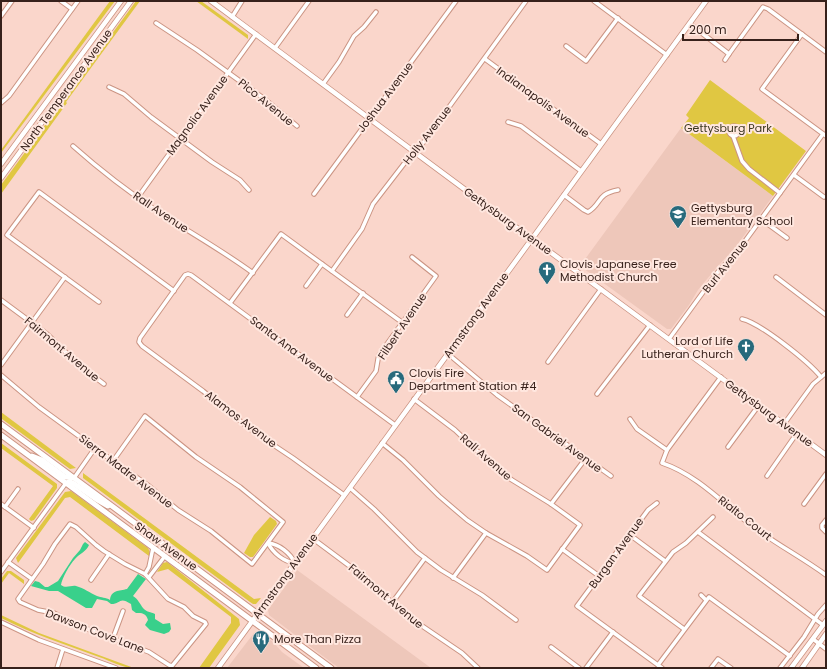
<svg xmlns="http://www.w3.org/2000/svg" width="827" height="669" viewBox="0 0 827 669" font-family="Poppins,sans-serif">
<rect width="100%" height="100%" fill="#fad6cb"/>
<g fill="#eec7ba">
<polygon points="681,128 773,196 735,248 717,267 698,290 689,305 671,329 667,329 580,266"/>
<polygon points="297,570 356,613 431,668 339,668 308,645 307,642 302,638 299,638 269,615 268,610 290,580 292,579"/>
<polygon points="259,632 273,642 282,652 304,668 227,668 254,633"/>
</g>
<g fill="#e0c742">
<polygon points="110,1 115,1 1,153 1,150"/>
<polygon points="136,1 140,1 66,102 67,103 1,194 1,185"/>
<polygon points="196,1 201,1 248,35 248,39"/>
<polygon points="710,80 806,151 773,196 681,128 689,118 686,115"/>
<polygon points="1,412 76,468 70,469 2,419 1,418"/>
<polygon points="1,443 57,484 57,488 34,520 31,521 29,519 53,486 1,448"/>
<polygon points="83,473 254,599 261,598 256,604 253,604 250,602 83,478"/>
<polygon points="71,491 148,548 150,552 149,556 70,497 65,498 18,563 16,558 65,492"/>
<polygon points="270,517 276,521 277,524 253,557 250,557 244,553 254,535"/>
<polygon points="167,562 239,619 240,625 209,668 199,668 231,623 231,617 168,569 157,572 163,563"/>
<polygon points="7,571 11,571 24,580 24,584 9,573 1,584 1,579"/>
<path d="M1,615L39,633L134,668C122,668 111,661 99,657C66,645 33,634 1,618Z"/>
</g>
<path fill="#39d08b" d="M85,542L89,545C87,551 79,554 75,559C70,564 62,578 61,585C66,589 71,585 76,586C84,588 90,593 97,596C101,598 106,597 110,600C111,590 119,591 127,589L138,574L146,579L133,596C138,599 140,604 143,608C146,612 151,612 155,614V619L163,624L170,623L171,629L169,632L164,634L150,630L145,625L148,620C146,613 142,613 136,613L132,610L131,604C119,596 121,604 111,604L107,601L97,599L92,608H86L58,591H49L31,586L35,581L39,582L45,587H48L58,581L73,558L80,550L83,544Z"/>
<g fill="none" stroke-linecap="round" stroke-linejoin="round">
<defs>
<g id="street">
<polyline points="61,1 72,9"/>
<polyline points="594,1 667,55"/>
<polyline points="1,16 12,1"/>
<polyline points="232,17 242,1"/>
<polyline points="156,23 197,50 266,100 297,126"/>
<polyline points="690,24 729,54 763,7 768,9 826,52"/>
<polyline points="802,34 762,89 826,136"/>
<polyline points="566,46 586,61 618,18"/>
<polyline points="275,48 309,1"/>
<polyline points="485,59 601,144"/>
<polyline points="725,60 729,54"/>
<polyline points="323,84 339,62 354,36 364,27 376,12"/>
<polyline points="109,87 124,94 151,117 212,162 240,180 249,190"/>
<polyline points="1,103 9,96 78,1"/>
<polyline points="508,122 521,126 581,171"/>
<circle cx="734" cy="131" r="5"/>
<polyline points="733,136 742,161 749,169 780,193"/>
<path d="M73,146C100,170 130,193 160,213C191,233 223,251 253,273"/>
<polyline points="794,175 824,197"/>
<polyline points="314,194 456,1"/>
<path d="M564,195L584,210L588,212C602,204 596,194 618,190"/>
<polyline points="138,197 256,34"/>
<polyline points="761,219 787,238"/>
<polyline points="332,271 362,229 373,204 410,156 420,147 526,1"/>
<polyline points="776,277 826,315"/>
<polyline points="306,286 322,264"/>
<polyline points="1,300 47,334 80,366 104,384"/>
<polyline points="99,302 7,235 39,192 174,291"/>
<polyline points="230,303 281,234 403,323"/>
<polyline points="347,315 363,293"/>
<path d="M742,319C760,323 808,361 821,377"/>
<polyline points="669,339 717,273 740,248 823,134"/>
<polyline points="447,353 497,395 611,476"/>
<polyline points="548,362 601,289"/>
<polyline points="1,365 65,277"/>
<polyline points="1,375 39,407 113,461 149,486 178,510 211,531 252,564 283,522 240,487 196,457 145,416 113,461"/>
<path d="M721,377L667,450L662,463C695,474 721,501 747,522C772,542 800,556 826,575"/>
<polyline points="597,394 650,325"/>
<polyline points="357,397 376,371 378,359 379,355 436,276 412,257"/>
<polyline points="630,419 637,429 667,450"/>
<polyline points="784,424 813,384 826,373"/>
<polyline points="382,443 403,460 439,496 467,520 486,533 527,556 547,570 580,525 551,504 512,480 493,466 455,430 414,399"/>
<polyline points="728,447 759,405"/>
<polyline points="767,476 797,433"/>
<polyline points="74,478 95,448"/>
<polyline points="350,488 374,509 417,552 441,570 482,595 516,620"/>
<polyline points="344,495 293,458 254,432 203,391 142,346 139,342 140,338 185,275 188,274 191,275 395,425"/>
<polyline points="657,503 648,510 577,606 662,668"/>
<polyline points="1,504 34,528"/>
<polyline points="551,504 586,458"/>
<polyline points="804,504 826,474"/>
<polyline points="5,507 18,489"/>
<polyline points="826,520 822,525 822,528 826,532"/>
<polygon points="70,524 76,527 96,545 104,551 125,564 145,574 168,599 184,607 193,616 205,622 206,624 172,666 169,665 149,652 74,624 54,613 38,610 20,602 18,599 43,564 55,544"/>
<polyline points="698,532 823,625"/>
<polyline points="630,535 665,561"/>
<polyline points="312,538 363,576 406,615 462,653 478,668"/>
<path d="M268,543C273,553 284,562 295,563"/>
<path d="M268,543C279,544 290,553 295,563"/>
<polyline points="562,549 599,576"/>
<polyline points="8,562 32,579"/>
<polyline points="1,572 66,483"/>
<polyline points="145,574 149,567 153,548"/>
<polyline points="149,577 165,556"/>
<polyline points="453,578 486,533"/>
<polyline points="91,580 109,554"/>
<polyline points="701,595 706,600"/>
<polyline points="392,603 425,558"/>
<polyline points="1,622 39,640 116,668"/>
<polyline points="684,629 639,596 673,552 686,543 713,517"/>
<polyline points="113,638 123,611"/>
<polyline points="813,639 826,649"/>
<polyline points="551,647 579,668"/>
<polyline points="658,665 709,597 790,656"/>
<polyline points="57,668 63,649"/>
<polyline points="586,668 613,632"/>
<polyline points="711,668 718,659 731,668"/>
<polyline points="780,668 804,637 818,614 826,605"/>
</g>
<g id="secondary">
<polyline points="211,1 506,220 538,243 826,455"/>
<polyline points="1,164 121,1"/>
<polyline points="1,178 131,1"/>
<polyline points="218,668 706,1"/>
<polyline points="791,668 826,621"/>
<polyline points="802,668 826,634"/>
</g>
<g id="primary">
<polyline points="1,424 331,668"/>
<polyline points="1,435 316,668"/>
<polyline points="32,456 42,460 65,477 74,478"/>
<polyline points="66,483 69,482 73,483 96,499 108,506"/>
</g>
</defs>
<use href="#street" stroke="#cb9483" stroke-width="5.5"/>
<use href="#secondary" stroke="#cb9483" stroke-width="6"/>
<use href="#primary" stroke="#cb9483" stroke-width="7"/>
<use href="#street" stroke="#fff" stroke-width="3.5"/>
<use href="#secondary" stroke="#fff" stroke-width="4.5"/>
<use href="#primary" stroke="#fff" stroke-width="5"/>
</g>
<defs>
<symbol id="school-pin" viewBox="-11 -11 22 30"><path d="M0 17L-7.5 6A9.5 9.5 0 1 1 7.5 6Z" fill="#276a7c" stroke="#ffe7df"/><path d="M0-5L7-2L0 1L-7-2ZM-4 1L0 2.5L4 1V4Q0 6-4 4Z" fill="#fff"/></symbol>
<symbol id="church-pin" viewBox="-11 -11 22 30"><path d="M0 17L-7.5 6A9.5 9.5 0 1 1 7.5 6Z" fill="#276a7c" stroke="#ffe7df"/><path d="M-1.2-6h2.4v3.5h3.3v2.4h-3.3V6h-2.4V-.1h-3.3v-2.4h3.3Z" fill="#fff"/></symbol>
<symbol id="civic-pin" viewBox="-11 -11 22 30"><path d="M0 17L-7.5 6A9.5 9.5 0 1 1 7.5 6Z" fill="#276a7c" stroke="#ffe7df"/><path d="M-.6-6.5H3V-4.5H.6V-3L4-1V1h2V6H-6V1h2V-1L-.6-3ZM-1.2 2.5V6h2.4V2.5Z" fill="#fff"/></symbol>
<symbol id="restaurant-pin" viewBox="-11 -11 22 30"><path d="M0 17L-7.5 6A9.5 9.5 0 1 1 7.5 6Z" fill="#276a7c" stroke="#ffe7df"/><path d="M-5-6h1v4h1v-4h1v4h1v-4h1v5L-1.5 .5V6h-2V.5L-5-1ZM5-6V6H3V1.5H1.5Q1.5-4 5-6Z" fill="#fff"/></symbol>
</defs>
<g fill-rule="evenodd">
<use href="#school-pin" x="668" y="204" width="20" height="27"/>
<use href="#church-pin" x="537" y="260" width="20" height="27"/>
<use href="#church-pin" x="736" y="337" width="20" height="27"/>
<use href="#civic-pin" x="386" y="369" width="20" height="27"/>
<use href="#restaurant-pin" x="251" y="629" width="20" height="27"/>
</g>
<g text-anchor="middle" stroke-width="4" stroke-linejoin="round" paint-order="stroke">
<g font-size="11" fill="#37211b" stroke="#ffe7df">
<text transform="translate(66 90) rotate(-54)" y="4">North Temperance Avenue</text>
<text transform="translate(385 97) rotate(-53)" y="4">Joshua Avenue</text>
<text transform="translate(266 102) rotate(39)" y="4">Pico Avenue</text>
<text transform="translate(543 102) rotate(36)" y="4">Indianapolis Avenue</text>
<text transform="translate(197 115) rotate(-54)" y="4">Magnolia Avenue</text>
<text transform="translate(427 135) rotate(-52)" y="4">Holly Avenue</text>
<text transform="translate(161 212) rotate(34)" y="4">Rall Avenue</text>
<text transform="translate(508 221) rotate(36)" y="4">Gettysburg Avenue</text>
<text transform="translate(725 266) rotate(-51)" y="4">Burl Avenue</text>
<text transform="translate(476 315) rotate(-54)" y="4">Armstrong Avenue</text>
<text transform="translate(402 326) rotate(-56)" y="4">Filbert Avenue</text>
<text transform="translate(62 349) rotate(40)" y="4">Fairmont Avenue</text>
<text transform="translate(292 349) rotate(37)" y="4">Santa Ana Avenue</text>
<text transform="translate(769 413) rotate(36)" y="4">Gettysburg Avenue</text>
<text transform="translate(241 419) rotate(37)" y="4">Alamos Avenue</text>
<text transform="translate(557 438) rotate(36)" y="4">San Gabriel Avenue</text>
<text transform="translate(486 457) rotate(41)" y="4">Rall Avenue</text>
<text transform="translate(126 471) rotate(37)" y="4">Sierra Madre Avenue</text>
<text transform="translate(745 518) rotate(38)" y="4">Rialto Court</text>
<text transform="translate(166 546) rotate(36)" y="4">Shaw Avenue</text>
<text transform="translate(616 553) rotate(-54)" y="4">Burgan Avenue</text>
<text transform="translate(285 576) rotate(-54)" y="4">Armstrong Avenue</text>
<text transform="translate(386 596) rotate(40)" y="4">Fairmont Avenue</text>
<text transform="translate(95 631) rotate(21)" y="4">Dawson Cove Lane</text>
</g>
<g font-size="11" fill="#3c3720" stroke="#ffe7df">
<text x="728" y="132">Gettysburg Park</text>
</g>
<g font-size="11" fill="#37211b" stroke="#ffe7df" text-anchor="start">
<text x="691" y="212">Gettysburg<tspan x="691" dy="13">Elementary School</tspan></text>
<text x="560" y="268">Clovis Japanese Free<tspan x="560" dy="13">Methodist Church</tspan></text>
<text x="733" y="345" text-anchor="end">Lord of Life<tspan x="733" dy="13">Lutheran Church</tspan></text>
<text x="409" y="377">Clovis Fire<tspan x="409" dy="13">Department Station #4</tspan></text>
<text x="274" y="643">More Than Pizza</text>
</g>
</g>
<rect width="827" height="669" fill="none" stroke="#37211b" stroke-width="4"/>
<path d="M683 34v6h115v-6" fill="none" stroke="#37211b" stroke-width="2"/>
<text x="689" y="34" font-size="12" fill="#37211b" stroke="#ffe7df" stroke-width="3" paint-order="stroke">200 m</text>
</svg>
